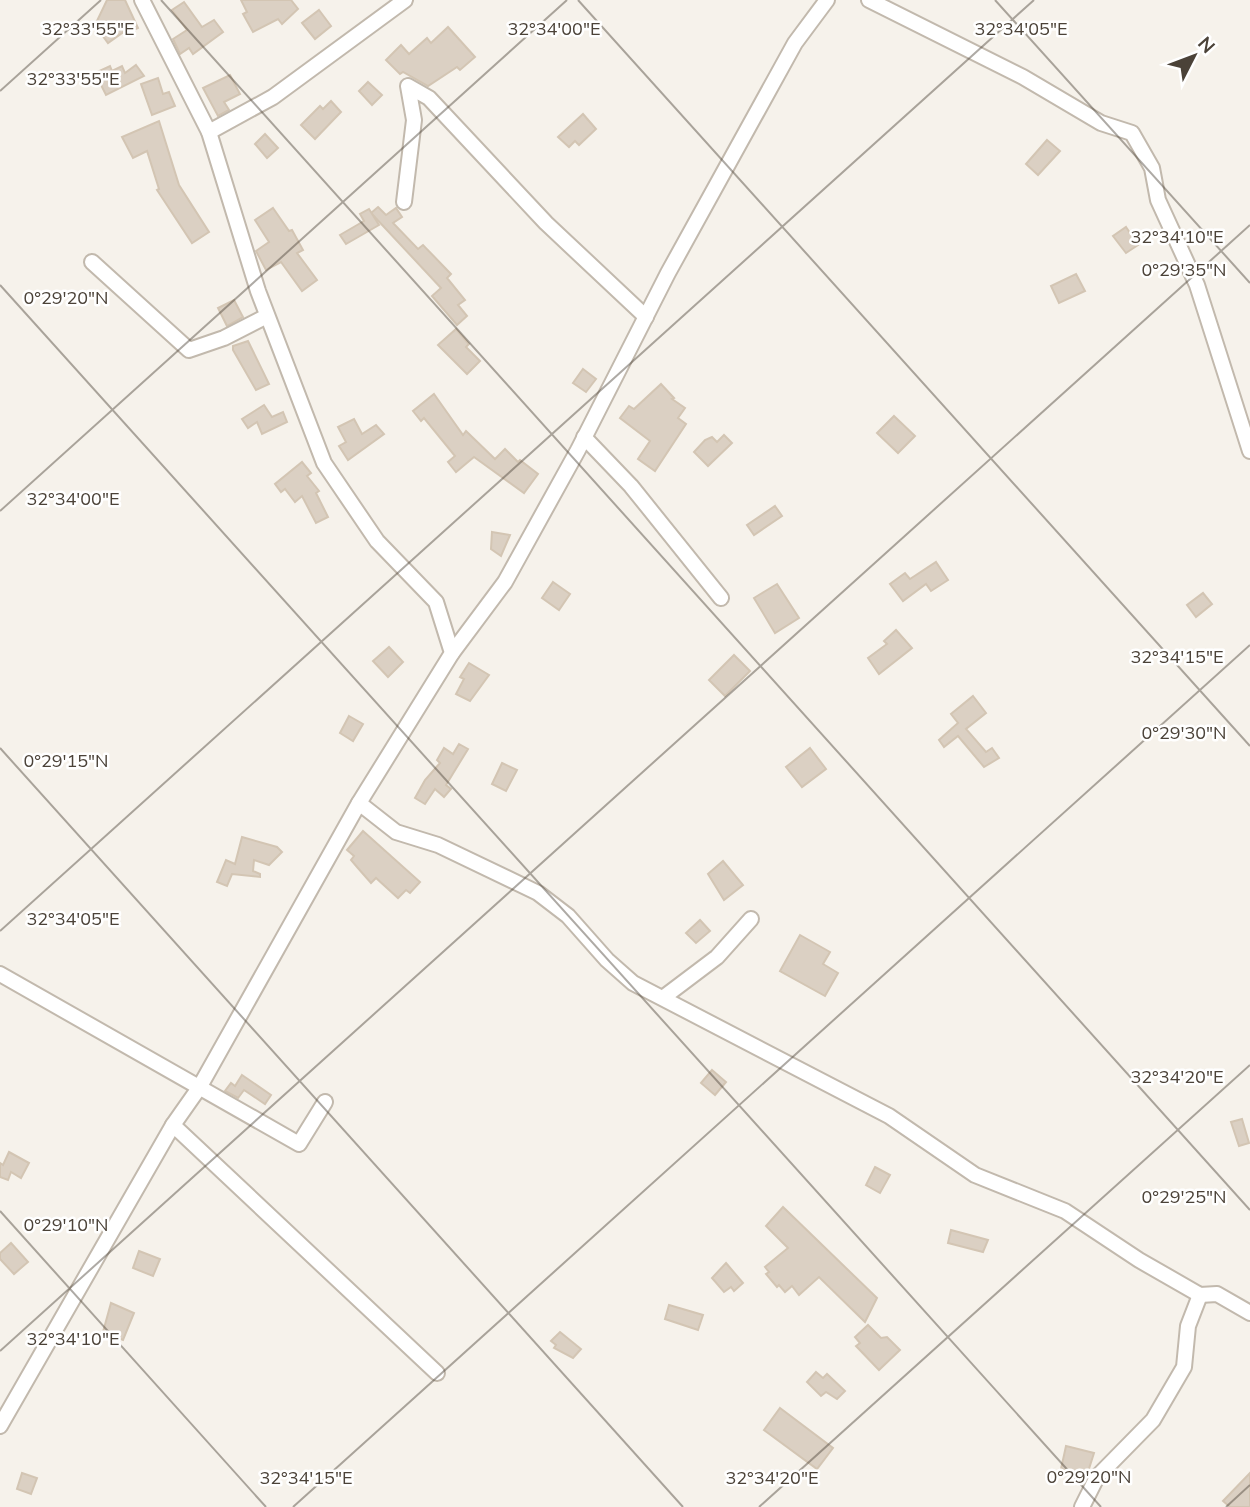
<svg xmlns="http://www.w3.org/2000/svg" width="1250" height="1507" viewBox="0 0 1250 1507" font-family="Mulish,sans-serif">
<rect width="100%" height="100%" fill="#f6f2eb"/>
<g fill="#dbd0c3" stroke="#d3c5b3" stroke-width="2">
<polygon points="107,0 125,0 138,28 126,33 125,31 108,43 102,35 107,31 95,25"/>
<polygon points="241,0 291,0 298,9 282,24 278,19 253,32 243,14 247,12"/>
<polygon points="184,2 202,27 214,20 223,32 193,54 189,48 180,54 173,39 187,30 172,10"/>
<polygon points="319,10 331,26 315,39 302,23"/>
<polygon points="448,27 475,57 460,70 457,67 428,86 403,72 400,74 386,60 401,45 409,54 427,38 431,43"/>
<polygon points="136,65 144,76 106,95 95,73 110,66 112,71 122,66 125,73"/>
<polygon points="230,75 240,94 224,102 229,110 218,116 203,88"/>
<polygon points="158,78 163,94 169,92 175,106 152,115 141,84"/>
<polygon points="368,82 382,95 372,105 359,91"/>
<polygon points="331,101 341,112 315,139 301,125 320,106 323,109"/>
<polygon points="583,114 596,129 579,145 575,141 569,147 558,137"/>
<polygon points="159,121 179,185 209,232 192,243 157,190 159,189 147,151 133,158 122,137"/>
<polygon points="265,134 278,148 267,158 255,144"/>
<polygon points="1047,140 1060,151 1038,175 1026,164"/>
<polygon points="378,207 386,215 396,208 402,217 393,223 418,249 423,245 451,274 447,278 465,300 458,305 467,316 457,325 432,296 441,288 371,213"/>
<polygon points="273,208 289,231 292,230 303,250 297,253 317,280 302,291 281,262 266,270 256,251 269,242 255,220"/>
<polygon points="369,209 379,225 346,244 340,235 364,221 360,214"/>
<polygon points="1126,227 1138,245 1126,253 1113,236"/>
<polygon points="1076,274 1085,291 1059,303 1051,286"/>
<polygon points="234,300 243,317 227,326 218,308"/>
<polygon points="456,329 469,344 466,347 480,361 467,374 438,345"/>
<polygon points="248,341 269,384 256,390 233,350 233,346"/>
<polygon points="583,369 596,379 586,392 573,383"/>
<polygon points="661,384 674,398 672,399 685,408 678,418 686,424 655,471 638,459 650,441 620,418 629,406 634,409"/>
<polygon points="434,394 463,435 466,431 495,459 505,449 518,462 520,460 538,474 524,493 474,457 456,472 448,462 455,456 424,418 421,421 413,411"/>
<polygon points="264,405 272,417 283,412 287,422 262,434 257,422 248,428 242,419"/>
<polygon points="894,416 915,436 898,453 877,433"/>
<polygon points="354,419 362,434 376,425 384,434 348,460 339,446 346,442 338,427"/>
<polygon points="724,435 732,443 708,466 694,452 705,440 712,437 717,442"/>
<polygon points="302,462 311,473 307,476 319,491 316,493 328,517 316,523 302,496 295,502 285,489 281,492 275,484"/>
<polygon points="775,506 782,516 754,535 747,525"/>
<polygon points="492,532 510,535 501,556 491,549"/>
<polygon points="936,562 948,580 931,591 926,584 903,601 890,584 905,573 910,579"/>
<polygon points="553,582 570,594 559,610 542,598"/>
<polygon points="777,584 799,618 775,633 754,598"/>
<polygon points="1203,593 1212,604 1196,617 1187,605"/>
<polygon points="896,630 912,648 879,674 868,658 887,644 884,641"/>
<polygon points="389,647 403,662 388,677 373,661"/>
<polygon points="734,655 750,671 725,696 709,680"/>
<polygon points="469,663 489,675 470,701 456,694 464,679 460,677"/>
<polygon points="973,696 986,713 966,729 986,752 992,748 999,758 984,767 958,736 944,747 939,740 958,723 951,714"/>
<polygon points="349,716 363,724 353,741 340,733"/>
<polygon points="459,744 468,749 446,785 451,789 444,797 435,789 425,804 415,798 425,780 440,763 437,760 444,748 453,754"/>
<polygon points="810,748 826,769 802,787 786,767"/>
<polygon points="502,763 517,770 506,791 492,784"/>
<polygon points="363,831 420,882 410,893 406,890 398,898 376,878 371,883 357,867 351,860 354,856 347,850"/>
<polygon points="242,837 277,847 282,852 269,865 254,860 253,871 260,874 260,877 232,874 227,886 217,882 226,860 235,864"/>
<polygon points="723,861 743,885 724,900 708,874"/>
<polygon points="700,920 710,931 696,943 686,933"/>
<polygon points="800,935 830,952 823,964 838,973 825,996 780,971"/>
<polygon points="712,1070 726,1082 715,1095 701,1083"/>
<polygon points="242,1075 271,1095 265,1104 244,1090 238,1098 225,1091 231,1083 235,1086"/>
<polygon points="1242,1119 1249,1143 1239,1146 1231,1122"/>
<polygon points="9,1152 29,1163 21,1178 11,1172 8,1180 0,1177 0,1163 3,1165"/>
<polygon points="875,1167 890,1175 880,1193 866,1185"/>
<polygon points="783,1207 877,1298 865,1322 819,1277 799,1295 792,1286 785,1292 779,1285 777,1287 766,1274 769,1272 765,1267 788,1248 766,1226"/>
<polygon points="951,1230 988,1240 983,1252 948,1243"/>
<polygon points="11,1243 28,1262 14,1274 0,1259 0,1253"/>
<polygon points="139,1251 160,1259 153,1276 133,1268"/>
<polygon points="726,1263 743,1283 734,1291 731,1287 724,1292 712,1278"/>
<polygon points="111,1303 134,1313 123,1340 103,1332"/>
<polygon points="669,1305 703,1315 698,1330 665,1319"/>
<polygon points="868,1325 881,1338 887,1337 900,1350 879,1370 856,1346 860,1343 855,1337"/>
<polygon points="560,1332 581,1349 573,1358 554,1348 556,1345 551,1341"/>
<polygon points="816,1372 823,1378 827,1374 845,1391 837,1399 826,1392 821,1396 807,1382"/>
<polygon points="780,1408 833,1448 817,1469 764,1430"/>
<polygon points="1066,1446 1094,1453 1087,1475 1061,1469"/>
<polygon points="22,1473 37,1478 31,1494 17,1489"/>
<polygon points="1250,1473 1250,1507 1230,1507 1223,1501"/>
</g>
<g fill="none" stroke-linecap="round" stroke-linejoin="round">
<defs>
<g id="street">
<polyline points="869,0 1023,77 1101,123 1132,133 1152,168 1158,200 1197,285 1250,451"/>
<polyline points="209,132 273,97 405,0"/>
<polyline points="404,202 414,120 408,86 429,98 546,223 646,317"/>
<polyline points="92,262 189,350 224,338 267,316"/>
<polyline points="584,437 631,486 721,598"/>
<polyline points="452,653 505,582 578,450 668,273 795,43 827,0"/>
<polyline points="359,803 396,832 438,845 538,893 568,916 607,960 633,983 889,1116 975,1175 1065,1211 1139,1260 1200,1295 1217,1294 1250,1313"/>
<polyline points="0,974 299,1144 325,1102"/>
<polyline points="664,997 717,957 751,919"/>
<polyline points="173,1125 437,1373"/>
<polyline points="0,1426 173,1125 199,1088 359,803 452,653 436,602 377,541 324,463 258,291 209,132 142,0"/>
<polyline points="1082,1507 1097,1477 1153,1420 1184,1367 1188,1326 1200,1295"/>
</g>
</defs>
<use href="#street" stroke="#c2b9ad" stroke-width="18"/>
<use href="#street" stroke="#fff" stroke-width="14"/>
</g>
<path fill="none" stroke="#4b4238" stroke-width="2" stroke-opacity="0.45" d="M161,0L1250,1210M578,0L1250,746M995,0L1250,283M0,91L101,0M0,285L1101,1507M0,511L567,0M0,748L683,1507M0,931L1034,0M0,1211L266,1507M0,1351L1250,225M293,1507L1250,645M759,1507L1250,1065M1226,1507L1250,1485"/>
<g font-size="18" text-anchor="middle" fill="#4b4238" stroke="#fff" stroke-width="5" stroke-linejoin="round" paint-order="stroke">
<text x="88" y="35">32°33'55"E</text>
<text x="554" y="35">32°34'00"E</text>
<text x="1021" y="35">32°34'05"E</text>
<text x="73" y="85">32°33'55"E</text>
<text x="1177" y="243">32°34'10"E</text>
<text x="1184" y="276">0°29'35"N</text>
<text x="66" y="304">0°29'20"N</text>
<text x="73" y="505">32°34'00"E</text>
<text x="1177" y="663">32°34'15"E</text>
<text x="1184" y="739">0°29'30"N</text>
<text x="66" y="767">0°29'15"N</text>
<text x="73" y="925">32°34'05"E</text>
<text x="1177" y="1083">32°34'20"E</text>
<text x="1184" y="1203">0°29'25"N</text>
<text x="66" y="1231">0°29'10"N</text>
<text x="73" y="1345">32°34'10"E</text>
<text x="1089" y="1483">0°29'20"N</text>
<text x="306" y="1484">32°34'15"E</text>
<text x="772" y="1484">32°34'20"E</text>
</g>
<g transform="translate(1194 56) rotate(48)" stroke="#ffffff" stroke-width="5" paint-order="stroke">
<path d="M0-5L12 26L0 18L-12 26Z" fill="#4b4238"/>
<text y="-10" font-size="19" font-weight="bold" text-anchor="middle" fill="#4b4238">N</text>
</g>
</svg>
